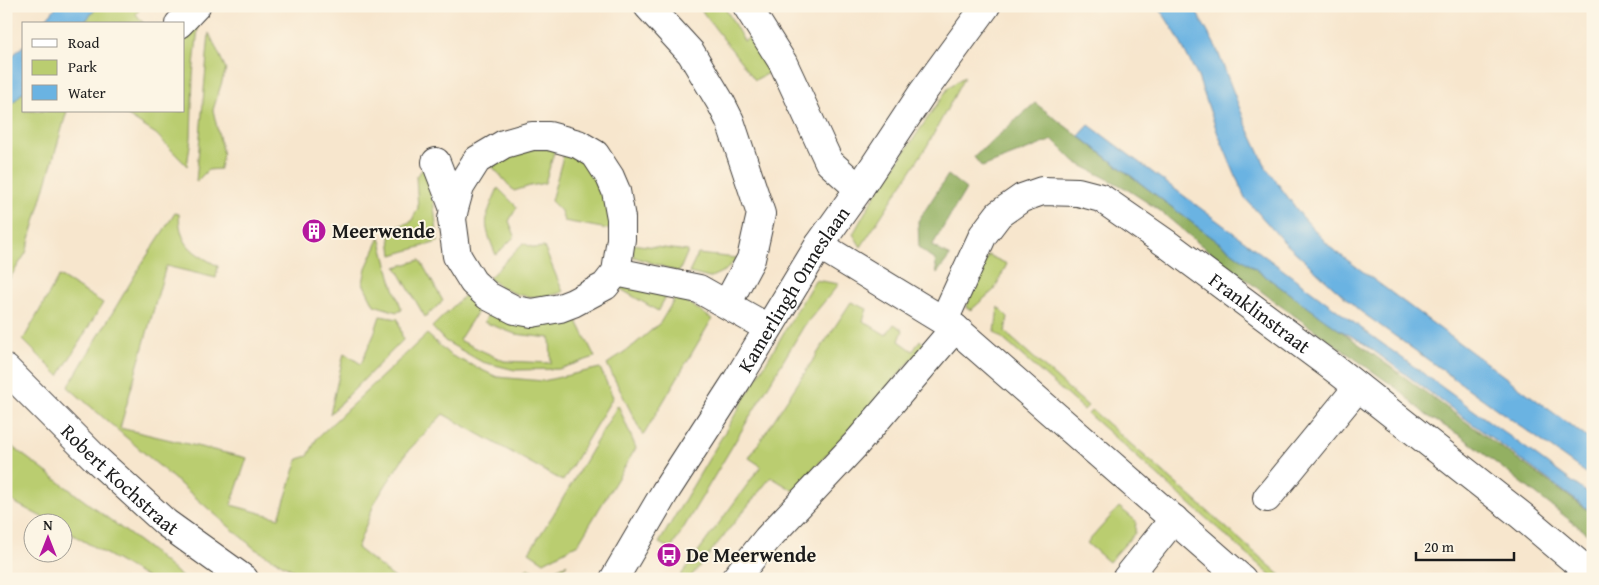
<svg xmlns="http://www.w3.org/2000/svg" width="1599" height="585" viewBox="0 0 1599 585" font-family="'Gentium Book Plus',serif">
<rect width="100%" height="100%" fill="#fcf5e5"/>
<filter id="ink" filterUnits="userSpaceOnUse"><feTurbulence type="fractalNoise" baseFrequency=".02" numOctaves="2"/><feDisplacementMap in="SourceGraphic" scale="10" xChannelSelector="R" yChannelSelector="G"/><feConvolveMatrix kernelMatrix="1 2 1 2 8 2 1 2 1" color-interpolation-filters="sRGB"/></filter>
<filter id="wash" filterUnits="userSpaceOnUse"><feTurbulence type="fractalNoise" baseFrequency=".0096" numOctaves="4" result="noise"/><feDisplacementMap in="SourceGraphic" scale="20" xChannelSelector="R" yChannelSelector="G"/><feGaussianBlur stdDeviation="1.12" result="paint"/><feColorMatrix in="noise" values="0 0 0 0 0 0 0 0 0 0 0 0 0 0 0 0 0 1.4 0 .05"/><feComposite in="paint" operator="in"/></filter>
<g filter="url(#wash)">
<rect width="100%" height="100%" fill="#f7e6cd"/>
<g fill="#bacd70" stroke="#6b7446">
<polygon points="98,6 142,6 136,14 144,24 83,24"/>
<polygon points="698,6 724,6 744,41 751,37 770,72 755,80"/>
<polygon points="199,19 193,75 191,138 187,166 156,134 120,111 184,111 184,36"/>
<polygon points="209,33 226,69 213,110 223,154 220,169 208,170 196,182"/>
<polygon points="965,76 927,146 861,247 853,234 875,195 949,87"/>
<polygon points="24,91 24,111 67,111 26,253 6,284 6,110"/>
<polygon points="526,149 555,149 545,183 530,186 514,191 490,164"/>
<polygon points="564,153 588,165 605,188 613,230 564,221 561,211 551,201"/>
<polygon points="426,166 433,198 438,242 392,255 389,229 411,222 418,208 416,176"/>
<path d="M498,188L517,207L509,221L515,236L496,255C482,221 484,221 498,188Z"/>
<path d="M175,213L179,214C180,246 192,252 218,266L216,278L166,266L120,428L247,458L231,505L279,518L298,459L308,456L317,438L427,334L450,355L497,377L543,381L600,368L613,397L563,481L443,414L407,452L375,502L357,548L396,579H309L255,549L68,387L141,265Z"/>
<polygon points="380,237 391,280 402,310 397,312 374,305 363,283 366,268"/>
<path d="M523,243L534,248L544,247L563,292C546,298 526,299 509,291C502,288 495,283 489,278Z"/>
<polygon points="631,244 688,251 679,272 634,257"/>
<polygon points="698,254 737,258 726,270 709,278 689,273"/>
<polygon points="988,255 1007,264 994,290 971,310 966,308"/>
<polygon points="420,260 443,301 425,317 396,267"/>
<polygon points="59,276 103,303 59,376 23,340"/>
<polygon points="815,280 839,284 804,326 671,549 659,543"/>
<polygon points="612,284 669,291 658,311"/>
<polygon points="465,295 479,309 459,340 504,361 551,363 550,338 515,334 484,322 489,313 528,324 575,317 595,357 559,369 515,370 482,362 445,341 432,327"/>
<polygon points="677,295 712,319 643,436 607,364 634,345 660,323"/>
<polygon points="851,302 867,309 863,321 886,335 894,324 903,330 899,341 913,351 920,340 925,345 794,491 771,477 689,579 678,579 761,466 749,458"/>
<polygon points="998,307 1008,317 1005,332 1088,406 1084,410 995,332"/>
<polygon points="380,316 398,319 403,340 330,414 344,353 361,364 373,337"/>
<polygon points="618,405 636,448 578,544 544,562 529,552 553,515"/>
<polygon points="1092,410 1285,579 1275,579 1088,414"/>
<polygon points="6,442 149,549 184,579 149,579 63,529 62,522 51,522 6,498"/>
<polygon points="1119,507 1136,521 1135,533 1109,562 1087,543"/>
<polygon points="567,564 557,579 521,579 527,568 543,575"/>
</g>
<g fill="#93b062" stroke="#58663f">
<polygon points="1035,103 1195,225 1593,514 1593,538 1461,436 1426,415 1399,390 1278,304 1197,242 1159,210 1125,188 1075,162 1053,140 982,167 974,157"/>
<polygon points="948,175 966,189 932,246 950,256 937,273 935,260 919,248 918,221"/>
</g>
<g fill="#6ab3e2" stroke="#43687f">
<polygon points="57,6 98,6 83,24 42,24"/>
<polygon points="1158,6 1193,6 1216,47 1245,122 1267,169 1301,215 1331,248 1593,442 1593,478 1360,311 1282,240 1245,198 1218,134 1198,77 1176,34"/>
<polygon points="24,45 24,91 6,110 6,62"/>
<polygon points="1089,125 1365,331 1593,497 1593,513 1359,340 1338,329 1195,225 1079,136"/>
</g>
</g>
<g filter="url(#ink)">
<g fill="none" stroke-linecap="round" stroke-linejoin="round">
<defs>
<g id="minor">
<polyline points="648,6 691,53 721,103 730,121 761,214 751,259 727,304"/>
<polyline points="747,6 783,63 829,162 859,189"/>
<polyline points="179,24 196,6"/>
<polyline points="436,162 454,209 452,219 457,256 473,282 488,296 515,310 532,313 560,308 573,303 605,286 616,272 621,239 621,218 616,191 610,177 595,154 578,144 549,136 532,136 504,144 477,160 460,187 454,209"/>
<polyline points="819,245 955,328 1242,579"/>
<polyline points="616,272 699,289 768,328"/>
<path id="s1" d="M944,320L983,235L999,214L1022,198L1042,191L1078,192L1101,198L1167,244L1339,372L1522,516L1593,576"/>
<path id="s2" d="M6,369L95,458L166,523L244,579"/>
<polyline points="1267,498 1358,387"/>
<path id="s3" d="M614,579L665,492L736,382L819,245L859,189L923,92L986,6"/>
<polyline points="735,579 767,539 856,444 955,328"/>
<polyline points="1126,579 1174,519"/>
</g>
</defs>
<use href="#minor" stroke="#3d3a37" stroke-width="30"/>
<use href="#minor" stroke="#fff" stroke-width="28"/>
</g>
</g>
<defs>
<symbol id="building-disc" viewBox="-11 -11 22 22"><circle r="9.5" fill="#b5179e" stroke="#fcf5e5"/><path d="M-4-6H4V6H1V3H-1V6H-4ZM-2.5-4.3h1.7v1.8h-1.7ZM.8-4.3h1.7v1.8H.8ZM-2.5-1h1.7V.8h-1.7ZM.8-1h1.7V.8H.8Z" fill="#fff"/></symbol>
<symbol id="bus-disc" viewBox="-11 -11 22 22"><circle r="9.5" fill="#b5179e" stroke="#fcf5e5"/><path d="M-5-6H5V4H4V6H2V4H-2V6H-4V4H-5ZM-3.5-4V0h7V-4ZM-3.5 1.2v1.5H-2V1.2ZM2 1.2v1.5H3.5V1.2Z" fill="#fff"/></symbol>
</defs>
<g fill-rule="evenodd">
<use href="#building-disc" x="300" y="217" width="28" height="28"/>
<use href="#bus-disc" x="655" y="541" width="28" height="28"/>
</g>
<g text-anchor="middle" stroke-width="4" stroke-linejoin="round" paint-order="stroke">
<g font-size="20" font-weight="bold" fill="#1c1c1c" stroke="#fcf5e5" text-anchor="start">
<text x="332" y="238">Meerwende</text>
<text x="686" y="562">De Meerwende</text>
</g>
<g font-size="20" fill="#1c1c1c" stroke="#fcf5e5">
<text dy="7" stroke="none"><textPath href="#s3" startOffset="341">Kamerlingh Onneslaan</textPath></text>
<text dy="7" stroke="none"><textPath href="#s1" startOffset="425">Franklinstraat</textPath></text>
<text dy="7" stroke="none"><textPath href="#s2" startOffset="159">Robert Kochstraat</textPath></text>
</g>
</g>
<rect width="1599" height="585" fill="none" stroke="#fcf5e5" stroke-width="25"/>
<rect x="22" y="22" width="162" height="90" fill="#fcf5e5" stroke="#a29e95"/>
<rect x="32" y="39" width="25" height="8" fill="#ffffff" stroke="#a29e95"/>
<text x="68" y="48" font-size="15" fill="#1c1c1c">Road</text>
<rect x="32" y="60" width="25" height="15" fill="#bacd70" stroke="#a29e95"/>
<text x="68" y="72" font-size="15" fill="#1c1c1c">Park</text>
<rect x="32" y="85" width="25" height="15" fill="#6ab3e2" stroke="#a29e95"/>
<text x="68" y="98" font-size="15" fill="#1c1c1c">Water</text>
<g transform="translate(48 538)"><circle r="24" fill="#fcf5e5" stroke="#a29e95"/>
<path d="M0-4L9 19L0 12L-9 19Z" fill="#b5179e"/>
<text y="-8" font-size="14" font-weight="bold" text-anchor="middle" fill="#1c1c1c">N</text>
</g>
<path d="M1416 552v8h98v-8" fill="none" stroke="#1c1c1c" stroke-width="2.5"/>
<text x="1424" y="552" font-size="15" fill="#1c1c1c" stroke="#fcf5e5" stroke-width="4" paint-order="stroke">20 m</text>
</svg>
